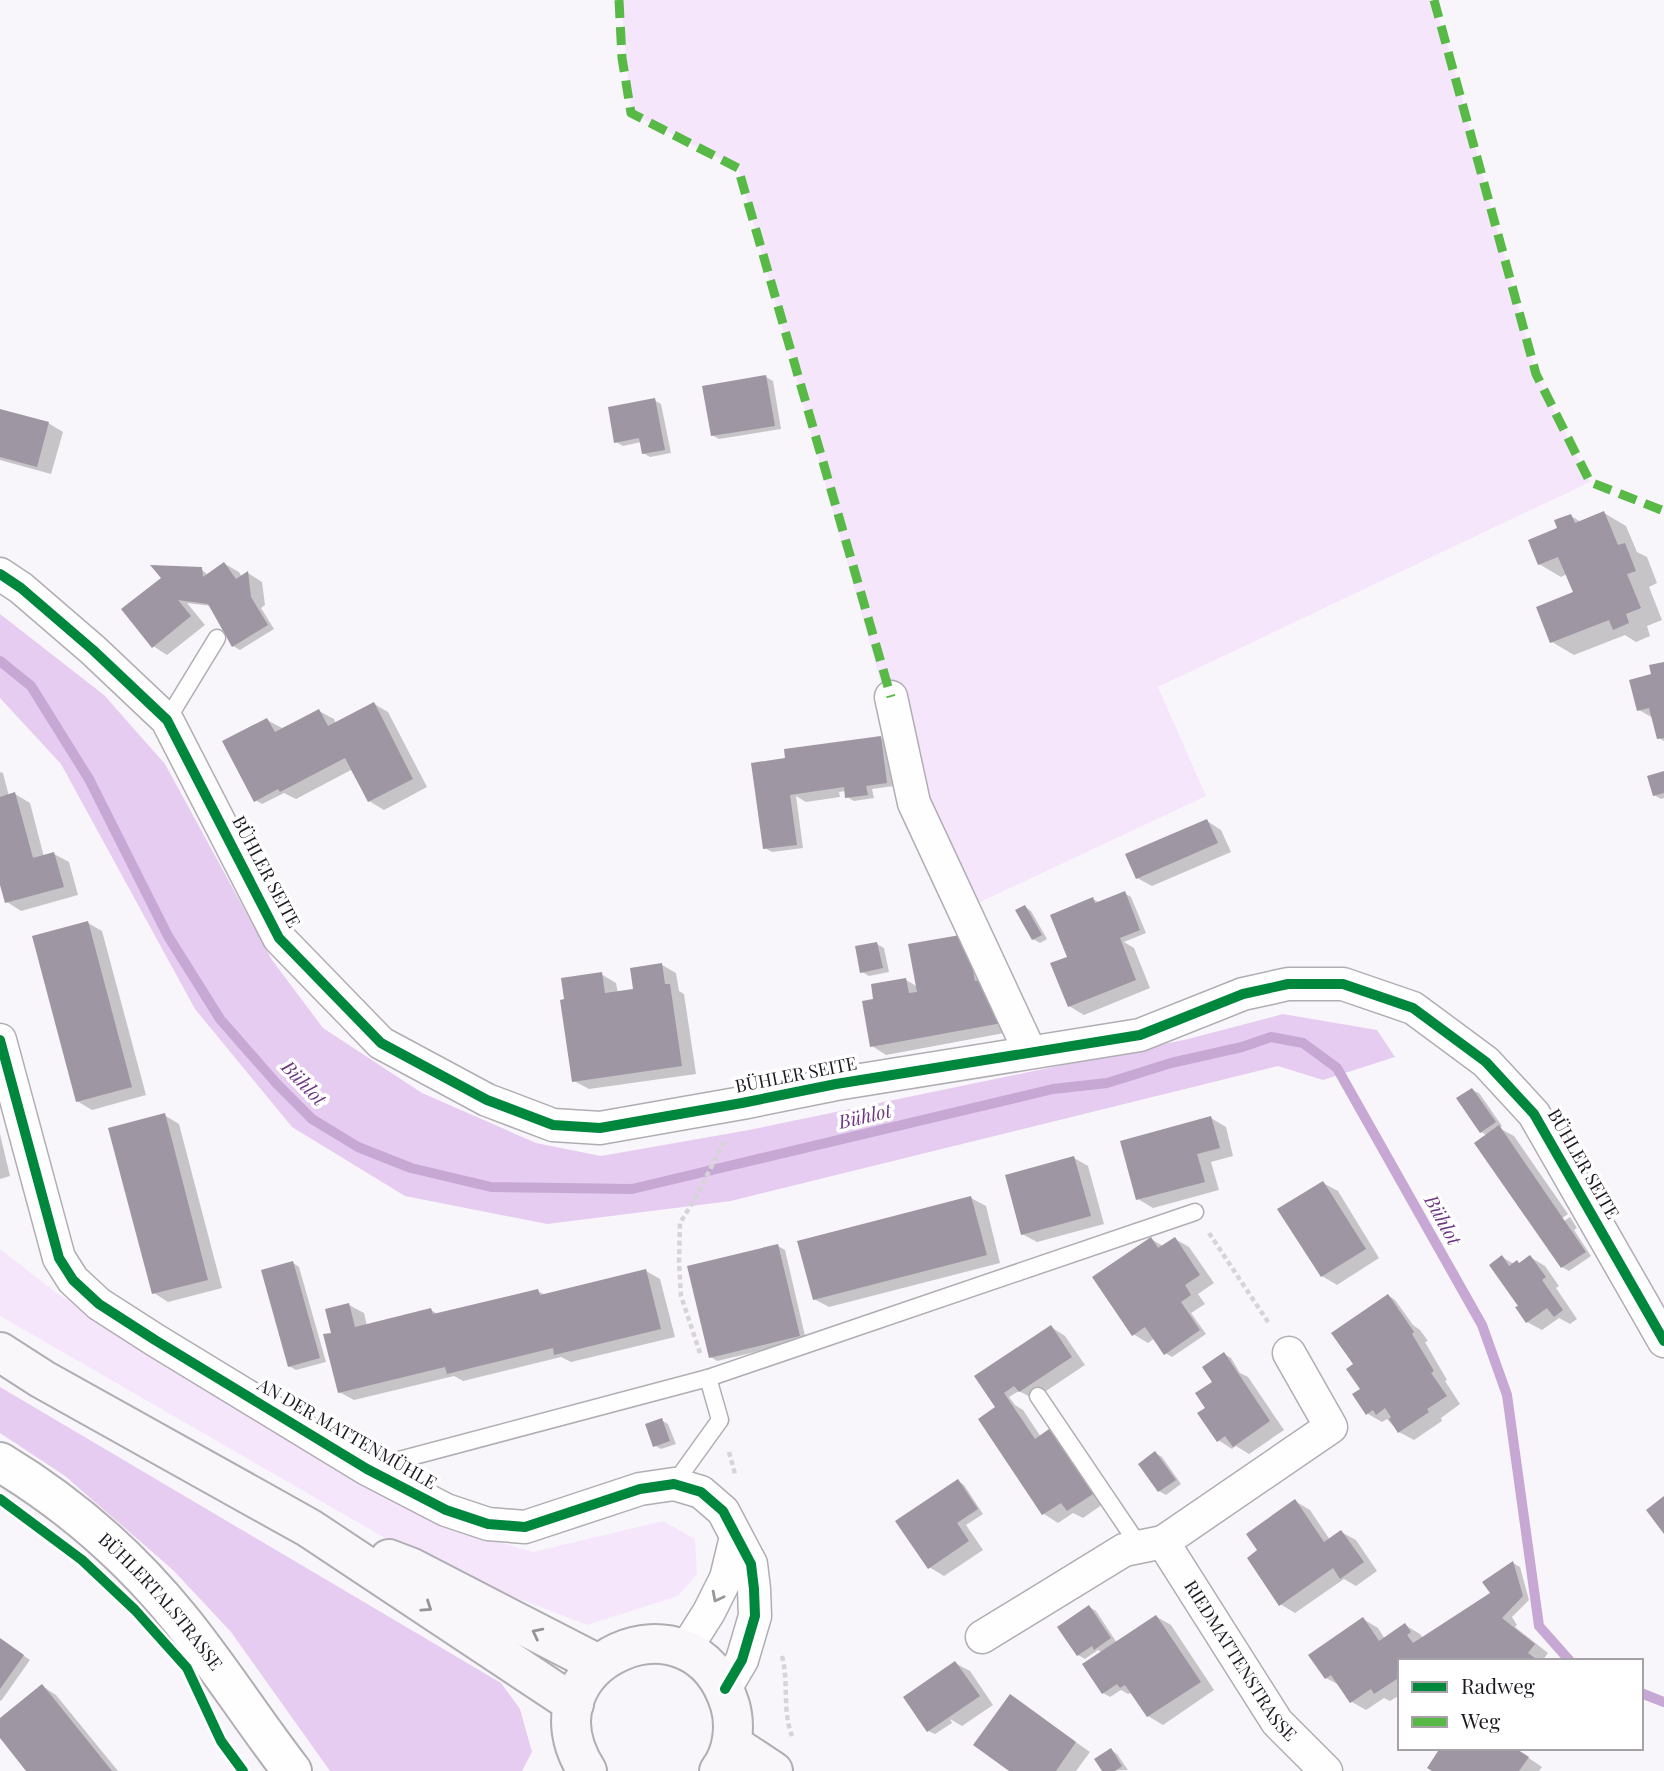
<svg xmlns="http://www.w3.org/2000/svg" width="1664" height="1771" viewBox="0 0 1664 1771" font-family="'Playfair Display',serif">
<rect width="100%" height="100%" fill="#f9f6fb"/>
<g fill="#f5e6fc">
<polygon points="621,0 1433,0 1449,50 1536,374 1590,482 1158,687 1206,796 978,903 914,803 738,168 631,113"/>
<polygon points="0,1249 58,1294 475,1535 533,1552 663,1521 695,1539 697,1574 678,1596 587,1625 432,1565 0,1316"/>
</g>
<g fill="#e6ccf1">
<polygon points="0,614 104,695 165,764 272,960 323,1028 422,1093 536,1143 601,1156 749,1130 1188,1039 1283,1014 1377,1030 1395,1057 1323,1080 1278,1066 731,1201 547,1224 405,1196 292,1127 195,1009 61,764 0,698"/>
<polygon points="0,1387 501,1683 520,1709 532,1752 522,1771 330,1771 231,1632 173,1570 65,1476 0,1433"/>
</g>
<g fill="#0003">
<polygon points="766,377 773,381 781,429 719,439 712,435"/>
<polygon points="654,400 661,404 671,453 650,457 643,453 641,442 623,446 616,442"/>
<polygon points="0,411 48,423 63,432 51,474 0,460"/>
<polygon points="1604,513 1626,526 1637,552 1647,557 1657,583 1649,587 1662,620 1647,626 1650,636 1636,642 1625,635 1574,655 1552,642 1575,593 1567,574 1561,577 1539,564 1559,529 1571,516 1581,522"/>
<polygon points="225,564 239,572 242,577 248,573 262,582 265,605 261,608 274,629 240,650 233,646 211,606 187,603 205,625 167,655 153,646 124,610 201,569 208,575"/>
<polygon points="1664,664 1664,741 1659,738 1653,718 1639,710 1653,675"/>
<polygon points="374,704 388,712 427,787 384,810 369,801 351,770 296,799 284,793 262,804 255,800 267,720 282,728 319,711 334,719 336,724"/>
<polygon points="881,738 887,742 894,786 872,789 874,798 854,801 847,797 846,791 839,792 840,797 806,802 796,796 803,848 772,852 765,848 787,760"/>
<polygon points="0,772 3,773 9,796 15,794 30,803 44,857 54,854 69,862 78,895 21,911 7,902 0,879"/>
<polygon points="1664,773 1664,798 1661,799 1654,795"/>
<polygon points="1207,821 1221,830 1231,852 1152,886 1137,878"/>
<polygon points="1124,893 1131,897 1146,933 1124,942 1134,948 1150,988 1084,1015 1069,1006 1069,958 1093,899 1100,903"/>
<polygon points="1025,907 1031,911 1047,939 1040,943 1033,939"/>
<polygon points="88,923 102,931 146,1095 92,1110 77,1101"/>
<polygon points="973,940 1015,1031 886,1055 872,1046 875,1000 906,980 918,987"/>
<polygon points="877,944 884,948 889,972 869,976 862,972"/>
<polygon points="662,965 676,973 679,991 684,994 696,1074 589,1089 574,1081 601,974 616,983 618,993 635,991"/>
<polygon points="1472,1090 1479,1093 1502,1126 1499,1128 1514,1136 1568,1214 1543,1232 1545,1234 1570,1217 1577,1228 1574,1230 1591,1256 1569,1271 1562,1267 1488,1136 1481,1132"/>
<polygon points="164,1115 179,1124 222,1288 168,1302 154,1293"/>
<polygon points="1211,1118 1226,1127 1233,1156 1211,1162 1219,1190 1153,1208 1138,1199"/>
<polygon points="0,1134 10,1176 0,1179"/>
<polygon points="1074,1158 1088,1166 1104,1224 1037,1242 1022,1234"/>
<polygon points="1323,1183 1338,1191 1379,1258 1337,1285 1322,1276"/>
<polygon points="971,1198 986,1206 1000,1263 829,1307 814,1299"/>
<polygon points="1151,1239 1163,1246 1175,1239 1189,1247 1214,1283 1198,1294 1205,1304 1191,1313 1206,1334 1172,1357 1165,1353 1155,1338 1148,1343 1133,1334"/>
<polygon points="778,1246 785,1250 806,1340 717,1361 711,1357"/>
<polygon points="1502,1257 1514,1264 1521,1264 1530,1257 1545,1266 1559,1286 1556,1288 1577,1319 1570,1324 1559,1318 1542,1330 1527,1322"/>
<polygon points="293,1263 299,1267 326,1362 296,1370 289,1366"/>
<polygon points="646,1271 660,1279 675,1337 571,1362 561,1357 463,1381 454,1376 354,1400 339,1392 333,1334 349,1305 364,1313 367,1326 431,1310 439,1315 538,1291 545,1295"/>
<polygon points="1389,1296 1395,1300 1413,1325 1420,1330 1428,1341 1425,1342 1447,1380 1445,1381 1460,1404 1441,1418 1442,1421 1414,1440 1399,1432 1387,1419 1382,1422 1368,1414 1355,1364"/>
<polygon points="1051,1327 1065,1336 1085,1365 1034,1399 1019,1391 1009,1397 1015,1405 1023,1410 1041,1437 1049,1431 1064,1439 1106,1502 1083,1518 1073,1513 1058,1523 1044,1514 980,1420 998,1408 977,1377"/>
<polygon points="1224,1354 1231,1358 1240,1373 1248,1377 1284,1430 1249,1454 1236,1446 1232,1449 1218,1440 1208,1408"/>
<polygon points="661,1420 668,1424 676,1444 661,1449 654,1445"/>
<polygon points="1155,1453 1162,1457 1181,1484 1166,1495 1159,1491"/>
<polygon points="958,1481 964,1485 983,1514 966,1525 983,1550 944,1576 929,1567"/>
<polygon points="1295,1501 1310,1510 1330,1540 1341,1532 1356,1540 1377,1571 1356,1586 1344,1579 1295,1613 1280,1604 1260,1551"/>
<polygon points="1513,1563 1520,1567 1529,1600 1512,1617 1517,1625 1515,1627 1548,1653 1542,1661 1400,1661 1400,1695 1390,1701 1384,1698 1366,1710 1352,1702 1341,1686 1326,1678 1363,1619 1378,1628 1385,1639 1405,1625 1420,1634 1423,1638 1492,1594"/>
<polygon points="1089,1607 1096,1611 1117,1643 1157,1617 1171,1625 1214,1690 1163,1725 1148,1716 1131,1693 1128,1694 1121,1690 1110,1697 1103,1693 1103,1653 1098,1650 1085,1659 1078,1655"/>
<polygon points="0,1639 30,1660 1,1701 0,1700"/>
<polygon points="955,1663 970,1671 993,1705 962,1726 950,1719 952,1723 935,1734 928,1731"/>
<polygon points="42,1686 56,1695 118,1771 29,1771 0,1736 0,1720"/>
<polygon points="1010,1696 1090,1752 1076,1771 1012,1771"/>
<polygon points="1514,1748 1542,1767 1539,1771 1435,1771"/>
<polygon points="1111,1750 1117,1754 1128,1770 1104,1771"/>
</g>
<g fill="none" stroke-linecap="round" stroke-linejoin="round">
<g stroke="#c7a8d4" stroke-width="10">
<polyline points="0,661 31,686 89,779 168,936 220,1019 277,1084 312,1119 358,1147 411,1168 491,1187 632,1189 1053,1089 1107,1083 1171,1063 1242,1047 1271,1037 1303,1043 1337,1068 1482,1325 1507,1395 1539,1626 1570,1661"/>
<polyline points="1641,1693 1664,1702"/>
</g>
</g>
<g fill="#9e96a2">
<polygon points="766,375 775,426 711,436 702,386"/>
<polygon points="655,398 665,450 642,454 639,438 614,443 608,407"/>
<polygon points="0,409 49,422 37,467 0,457"/>
<polygon points="1604,511 1618,545 1625,543 1636,571 1627,574 1641,608 1626,614 1629,623 1613,630 1609,620 1550,643 1536,607 1573,592 1558,557 1538,565 1528,540 1557,528 1554,520 1571,514 1575,523"/>
<polygon points="224,562 236,579 248,571 251,597 268,625 232,647 208,604 178,600 191,616 152,648 121,609 161,578 150,565 202,567 203,577"/>
<polygon points="1664,662 1664,738 1657,739 1649,708 1637,711 1629,680 1651,674 1649,665"/>
<polygon points="374,702 413,779 368,802 345,758 280,792 278,789 254,802 222,741 267,718 275,732 319,709 328,726"/>
<polygon points="881,736 887,783 866,786 868,795 845,798 844,787 790,795 797,845 763,849 751,763 785,758 784,749"/>
<polygon points="1664,771 1664,793 1653,796 1647,776"/>
<polygon points="15,792 33,858 54,852 64,887 5,903 0,885 0,797"/>
<polygon points="1207,819 1218,843 1136,879 1125,854"/>
<polygon points="1125,891 1140,930 1120,938 1136,980 1068,1007 1050,963 1067,957 1050,915 1093,897 1095,903"/>
<polygon points="1025,905 1042,935 1032,940 1015,910"/>
<polygon points="88,921 132,1087 76,1102 32,936"/>
<polygon points="966,934 975,981 993,978 1002,1023 870,1047 862,1001 873,999 871,984 906,978 909,993 917,992 908,944"/>
<polygon points="877,942 883,968 860,973 855,946"/>
<polygon points="662,963 665,984 670,984 682,1066 572,1082 560,1000 564,999 561,978 602,972 605,993 633,989 630,968"/>
<polygon points="1472,1088 1496,1122 1480,1133 1456,1098"/>
<polygon points="165,1113 208,1280 152,1294 108,1128"/>
<polygon points="1211,1116 1220,1148 1197,1154 1205,1182 1136,1200 1120,1141"/>
<polygon points="1499,1125 1586,1252 1561,1268 1474,1143"/>
<polygon points="1074,1156 1091,1216 1021,1235 1005,1175"/>
<polygon points="1323,1181 1366,1249 1321,1277 1277,1209"/>
<polygon points="971,1196 987,1255 813,1300 797,1241"/>
<polygon points="1151,1237 1158,1248 1175,1237 1200,1275 1185,1285 1191,1295 1181,1302 1200,1330 1164,1355 1145,1327 1132,1336 1092,1277"/>
<polygon points="778,1244 800,1336 709,1358 687,1266"/>
<polygon points="1502,1255 1509,1266 1517,1260 1519,1263 1530,1255 1546,1277 1542,1280 1563,1310 1554,1317 1547,1308 1526,1323 1515,1307 1518,1306 1489,1265"/>
<polygon points="293,1261 320,1358 288,1367 261,1270"/>
<polygon points="646,1269 661,1329 554,1355 553,1348 447,1374 445,1367 338,1393 323,1334 331,1333 325,1309 349,1303 355,1327 431,1308 433,1314 538,1289 540,1295"/>
<polygon points="1388,1294 1414,1332 1412,1334 1434,1371 1431,1373 1447,1396 1427,1409 1429,1412 1398,1433 1389,1419 1391,1417 1385,1408 1376,1415 1373,1410 1366,1415 1352,1394 1360,1389 1346,1369 1353,1364 1331,1333"/>
<polygon points="1051,1325 1072,1357 1019,1392 1014,1386 1004,1393 1035,1439 1049,1429 1093,1494 1067,1511 1061,1503 1042,1515 978,1419 995,1407 974,1376"/>
<polygon points="1224,1352 1270,1421 1233,1447 1225,1436 1217,1442 1197,1413 1205,1408 1195,1393 1212,1382 1202,1367"/>
<polygon points="662,1418 670,1441 653,1447 645,1424"/>
<polygon points="1155,1451 1176,1480 1158,1492 1138,1464"/>
<polygon points="958,1479 978,1509 957,1523 969,1541 928,1569 895,1521"/>
<polygon points="1664,1496 1664,1534 1646,1510"/>
<polygon points="1295,1499 1324,1542 1341,1530 1364,1562 1340,1579 1333,1568 1279,1606 1247,1558 1257,1550 1246,1534"/>
<polygon points="1513,1561 1523,1596 1502,1618 1535,1644 1528,1653 1539,1661 1400,1661 1400,1677 1374,1694 1371,1689 1350,1703 1331,1675 1325,1679 1308,1655 1363,1617 1379,1641 1405,1623 1411,1632 1407,1635 1413,1643 1490,1593 1482,1582"/>
<polygon points="1089,1605 1111,1638 1094,1650 1092,1646 1077,1656 1057,1627"/>
<polygon points="1156,1615 1201,1682 1147,1717 1125,1685 1120,1688 1117,1684 1102,1694 1082,1664"/>
<polygon points="0,1638 24,1655 0,1689"/>
<polygon points="955,1661 980,1696 927,1732 903,1697"/>
<polygon points="42,1684 87,1740 112,1771 26,1771 0,1738 0,1718"/>
<polygon points="1010,1694 1076,1742 1056,1771 1009,1771 973,1745"/>
<polygon points="1111,1748 1122,1766 1115,1771 1102,1771 1094,1759"/>
<polygon points="1440,1748 1515,1748 1529,1757 1519,1771 1432,1771 1427,1768"/>
</g>
<g fill="none" stroke-linecap="round" stroke-linejoin="round">
<defs>
<g id="service">
<polyline points="167,720 217,638"/>
<polyline points="1038,1396 1140,1547"/>
<polyline points="369,1468 708,1378 1195,1212"/>
<polyline points="674,1484 720,1420 708,1378"/>
</g>
<g id="minor">
<polyline points="0,574 21,588 93,650 167,720 279,938 381,1043 487,1100 553,1125 600,1128 742,1103 836,1084 1140,1035 1243,994 1288,984 1343,984 1413,1008 1486,1062 1534,1114 1664,1341"/>
<polyline points="891,697 914,803 1030,1052"/>
<polyline points="0,1040 59,1258 73,1280 99,1304 155,1340 367,1469 446,1510 488,1524 525,1527 640,1489 674,1484 701,1492 723,1511 751,1564 754,1589 755,1616 742,1660 725,1689"/>
<polyline points="1163,1542 1331,1427 1289,1353"/>
<path id="s1" d="M982,1637L1124,1550L1163,1542L1277,1722L1326,1771"/>
<polyline points="685,1650 709,1612 726,1578 736,1537"/>
</g>
<g id="tertiary">
<path id="s2" d="M0,1462C68,1503 131,1558 181,1620C220,1668 254,1722 292,1771"/>
</g>
<g id="secondary">
<polyline points="0,1352 42,1379 309,1528 574,1704"/>
<polyline points="389,1559 410,1567 598,1664"/>
<polyline points="732,1744 773,1771"/>
<path d="M587,1771C518,1663 693,1584 730,1705C736,1726 733,1753 719,1771"/>
</g>
</defs>
<use href="#service" stroke="#b0adb3" stroke-width="19"/>
<use href="#minor" stroke="#b0adb3" stroke-width="35"/>
<use href="#tertiary" stroke="#b0adb3" stroke-width="42"/>
<use href="#secondary" stroke="#b0adb3" stroke-width="42"/>
<g stroke="#d5d4d6" stroke-width="4.5" stroke-dasharray="5 3.5" stroke-linecap="butt">
<polyline points="1209,1233 1270,1325"/>
<polyline points="700,1353 681,1296 679,1262 680,1223 696,1197 724,1142"/>
<polyline points="729,1452 735,1474"/>
<path d="M782,1656C789,1682 782,1710 792,1736"/>
</g>
<use href="#service" stroke="#fefefe" stroke-width="16"/>
<use href="#minor" stroke="#fefefe" stroke-width="32"/>
<use href="#tertiary" stroke="#fefefe" stroke-width="38"/>
<use href="#secondary" stroke="#f9f7fa" stroke-width="38"/>
<g stroke="#58b947" stroke-width="9" stroke-dasharray="18 9" stroke-linecap="butt">
<polyline points="619,0 622,58 631,113 738,168 891,697"/>
<polyline points="1434,0 1536,374 1590,482 1664,511"/>
</g>
<defs>
<g id="cycleway">
<polyline points="0,574 21,588 93,650 167,720 279,938 381,1043 487,1100 553,1125 600,1128 742,1103 836,1084 1140,1035 1243,994 1288,984 1343,984 1413,1008 1486,1062 1534,1114 1664,1341"/>
<polyline points="0,1040 59,1258 73,1280 99,1304 155,1340 367,1469 446,1510 488,1524 525,1527 640,1489 674,1484 701,1492 723,1511 751,1564 754,1589 755,1616 742,1660 725,1689"/>
<polyline points="0,1499 82,1560 135,1610 187,1668 221,1741 243,1771"/>
</g>
</defs>
<use href="#cycleway" stroke="#fff" stroke-width="15"/>
<use href="#cycleway" stroke="#00873e" stroke-width="10"/>
</g>
<defs><path id="oneway-chevron" d="M-2-3.5L2.5 0L-2 3.5" fill="none" stroke-width="1.6" stroke-linecap="round" stroke-linejoin="round" transform="scale(1.75)"/></defs>
<use stroke="#99979b" href="#oneway-chevron" transform="translate(717 1597) rotate(117)"/>
<g stroke="#969398">
<use href="#oneway-chevron" transform="translate(427 1607) rotate(34)"/>
<use href="#oneway-chevron" transform="translate(537 1633) rotate(-153)"/>
</g>
<g text-anchor="middle" stroke-width="7" stroke-linejoin="round" paint-order="stroke">
<g font-size="18" fill="#1e1921" stroke="#fff">
<text transform="translate(266 872) rotate(62)" y="6">BÜHLER SEITE</text>
<text transform="translate(796 1075) rotate(-11)" y="6">BÜHLER SEITE</text>
<text transform="translate(1583 1164) rotate(60)" y="6">BÜHLER SEITE</text>
<text transform="translate(347 1434) rotate(30)" y="6">AN DER MATTENMÜHLE</text>
<text dy="6" stroke="none"><textPath href="#s2" startOffset="214">BÜHLERTALSTRASSE</textPath></text>
<text dy="6" stroke="none"><textPath href="#s1" startOffset="348">RIEDMATTENSTRASSE</textPath></text>
</g>
<g font-size="19" font-style="italic" fill="#6d3781" stroke="#fff">
<text transform="translate(304 1083) rotate(46)" y="7">Bühlot</text>
<text transform="translate(865 1116) rotate(-13)" y="7">Bühlot</text>
<text transform="translate(1443 1220) rotate(61)" y="7">Bühlot</text>
</g>
</g>
<rect x="1398" y="1659" width="245" height="91" fill="#ffffff" stroke="#a5a3a6" stroke-width="2"/>
<rect x="1412" y="1682" width="35" height="10" fill="#00873e" stroke="#a5a3a6" stroke-width="2"/>
<text x="1461" y="1694" font-size="21" fill="#1e1921">Radweg</text>
<rect x="1412" y="1717" width="35" height="10" fill="#58b947" stroke="#a5a3a6" stroke-width="2"/>
<text x="1461" y="1729" font-size="21" fill="#1e1921">Weg</text>
</svg>
